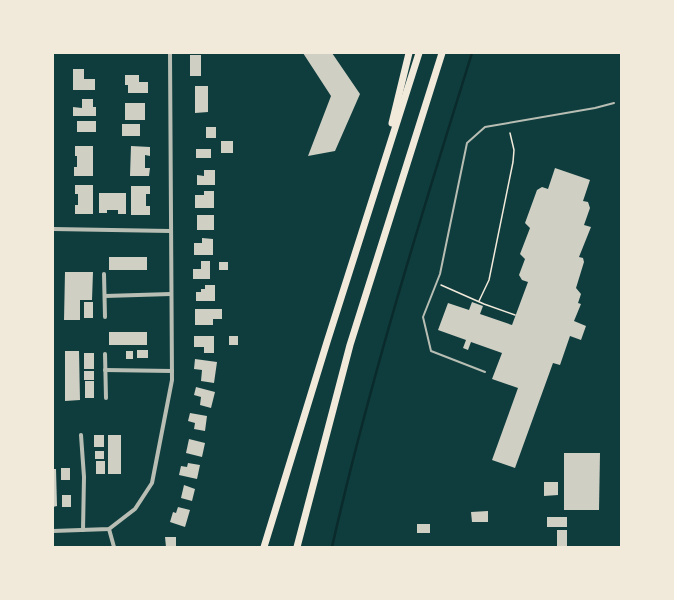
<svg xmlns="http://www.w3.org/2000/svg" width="674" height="600" viewBox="0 0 674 600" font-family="Helvetica,sans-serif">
<rect width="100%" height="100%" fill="#0f3d3e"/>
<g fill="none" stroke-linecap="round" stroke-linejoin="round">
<path stroke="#0a2a2b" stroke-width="2.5" d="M332,547C370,380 421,216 472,53"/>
</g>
<g fill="#cfcfc3">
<polygon points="303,53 332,53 360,94 335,151 308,156 331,96"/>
<rect x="190" y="55" width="11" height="21"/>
<polygon points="73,69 84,69 84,79 95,79 95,90 73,90"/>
<polygon points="125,75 139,75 139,82 148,82 148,93 128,93 128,85 125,85"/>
<polygon points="195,86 208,86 208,112 195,113"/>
<polygon points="82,99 93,99 93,107 96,107 96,116 73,116 73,107 82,108"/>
<rect x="125" y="103" width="20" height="17"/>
<rect x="77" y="121" width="19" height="11"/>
<rect x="122" y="124" width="18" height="12"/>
<rect x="206" y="127" width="10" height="11"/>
<rect x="221" y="141" width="12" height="12"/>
<polygon points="75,146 93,146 93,176 74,176 74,167 77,167 77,156 75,156"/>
<polygon points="131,146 150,147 150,156 145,155 145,168 150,168 149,176 130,176"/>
<rect x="196" y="149" width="15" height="9"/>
<polygon points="555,168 590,180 583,201 588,202 590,208 584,225 591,227 579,257 583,258 584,262 576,288 581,294 578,303 581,304 574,321 586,326 581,340 570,336 560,365 553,363 515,468 492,460 518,388 492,379 502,353 471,342 468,350 463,348 466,340 438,330 448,303 469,310 472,302 483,306 480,314 512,325 528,282 522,280 519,275 525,259 520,254 530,228 525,223 537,190 542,187 548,189"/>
<polygon points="204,170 215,170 215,185 197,185 197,175 204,176"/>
<polygon points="75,185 93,185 93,214 75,214 75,205 78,205 78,194 75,194"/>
<polygon points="131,186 150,186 150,194 146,194 146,206 150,206 150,215 131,215"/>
<polygon points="204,191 214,191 214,208 195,208 195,195 204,195"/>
<polygon points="99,193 126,193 126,214 118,214 118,210 107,210 107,213 99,213"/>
<rect x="197" y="215" width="17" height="15"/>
<polygon points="202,238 213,239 213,255 194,255 194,243 202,243"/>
<rect x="109" y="257" width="38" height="13"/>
<polygon points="201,261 210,261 210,279 193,279 193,269 201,269"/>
<rect x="219" y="262" width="9" height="8"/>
<polygon points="65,272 93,272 92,300 80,300 80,320 64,320"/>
<polygon points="205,285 215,285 215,301 196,301 196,292 201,292 201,289 205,289"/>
<rect x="84" y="302" width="9" height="16"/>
<polygon points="195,309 222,309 222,319 213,319 213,325 195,325"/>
<rect x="109" y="332" width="38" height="13"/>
<polygon points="194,336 214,336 214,353 204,353 204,347 194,347"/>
<rect x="229" y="336" width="9" height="9"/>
<rect x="137" y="350" width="11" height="8"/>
<polygon points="65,351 79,351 80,400 65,401"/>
<rect x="126" y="351" width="7" height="8"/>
<rect x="84" y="353" width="10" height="16"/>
<polygon points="195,359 217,362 214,383 201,381 202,370 194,369"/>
<rect x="84" y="371" width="10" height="9"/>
<rect x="85" y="381" width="9" height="17"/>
<polygon points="196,387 215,392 211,408 200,405 201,397 194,395"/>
<polygon points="190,413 207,416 205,431 194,429 195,423 188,421"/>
<rect x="94" y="435" width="10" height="12"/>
<rect x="108" y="435" width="13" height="39"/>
<polygon points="189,439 205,443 202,457 186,453"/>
<rect x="95" y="451" width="9" height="8"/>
<polygon points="564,453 600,453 599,510 564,510"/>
<rect x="96" y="461" width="9" height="13"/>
<polygon points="188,463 200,465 197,479 179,475 181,466 187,467"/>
<rect x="61" y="468" width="9" height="12"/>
<polygon points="53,469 56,469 57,506 53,507"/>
<polygon points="544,482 558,482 558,495 544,496"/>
<polygon points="184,485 195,489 192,501 181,498"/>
<rect x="62" y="495" width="9" height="12"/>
<polygon points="178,507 190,510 185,527 170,522 173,512 176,513"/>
<polygon points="488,511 488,522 472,522 471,512"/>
<rect x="547" y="517" width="20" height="10"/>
<rect x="417" y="524" width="13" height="9"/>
<rect x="557" y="530" width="10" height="17"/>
<polygon points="165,537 176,537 176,546 166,547"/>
</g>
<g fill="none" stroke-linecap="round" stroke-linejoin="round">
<g stroke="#f1e9da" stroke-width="1.5">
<polyline points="441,285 484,304 515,315"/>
<polyline points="479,301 489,280 513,162 514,150 510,133"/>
</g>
<polyline stroke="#b8beb3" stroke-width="2" points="485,372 431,351 423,317 440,274 467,143 485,127 595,108 614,103"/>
<g stroke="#b8beb3" stroke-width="4">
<polyline points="53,229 170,231"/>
<polyline points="104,274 105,317"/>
<polyline points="105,296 171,294"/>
<polyline points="105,354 106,398"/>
<polyline points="105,370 172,371"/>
<polyline points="81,435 84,477 83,530"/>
<polyline points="109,529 114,547"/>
<polyline points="53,531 109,529 135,509 152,483 172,380 170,53"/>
</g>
<g stroke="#f1e9da" stroke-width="7">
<polyline points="392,123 409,53"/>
<polyline points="264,547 327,342 419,53"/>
<polyline points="297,547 350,345 442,53"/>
</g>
</g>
<rect width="674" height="600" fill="none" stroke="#f1e9da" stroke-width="108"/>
</svg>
